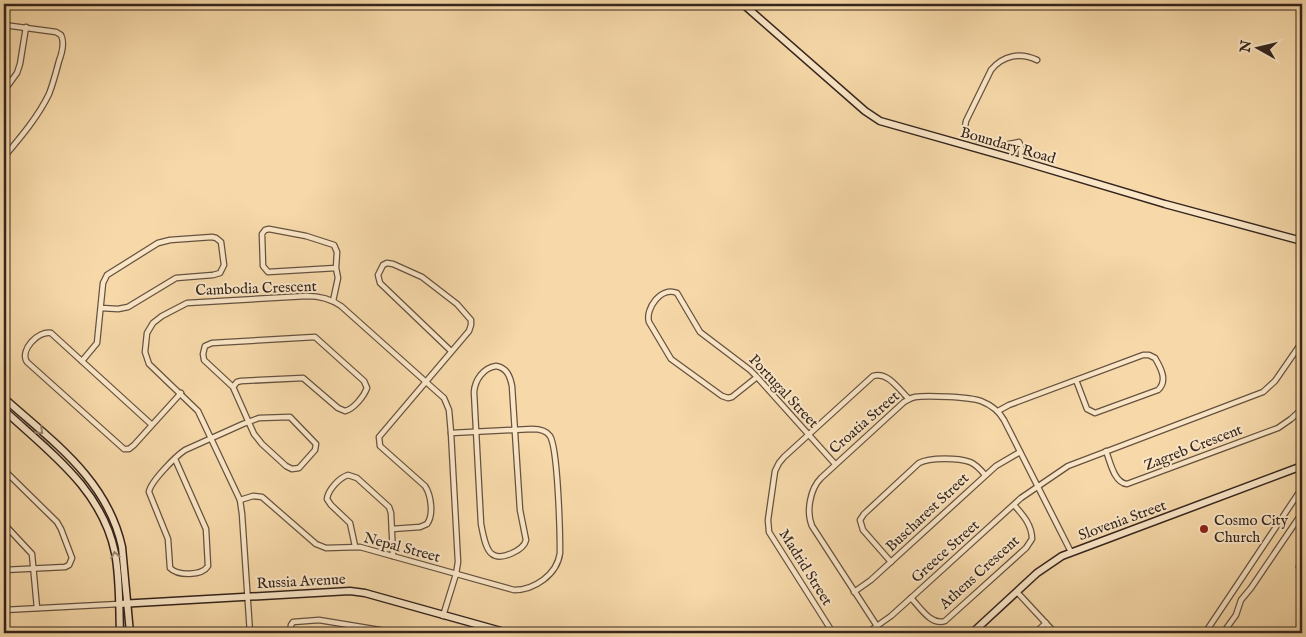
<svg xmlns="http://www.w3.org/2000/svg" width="1306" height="637" viewBox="0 0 1306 637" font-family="'IM FELL English',serif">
<rect width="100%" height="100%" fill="#f7d9a9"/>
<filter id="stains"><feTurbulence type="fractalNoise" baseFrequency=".004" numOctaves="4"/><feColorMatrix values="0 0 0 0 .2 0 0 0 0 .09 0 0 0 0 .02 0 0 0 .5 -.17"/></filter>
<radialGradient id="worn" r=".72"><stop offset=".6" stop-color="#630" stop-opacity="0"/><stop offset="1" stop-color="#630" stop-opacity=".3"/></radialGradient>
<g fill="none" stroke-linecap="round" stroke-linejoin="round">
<defs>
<g id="street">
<path d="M4,25L56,32L61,35C65,43 62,53 59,61C56,72 53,84 49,94C38,117 20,138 4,157"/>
<polyline points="4,91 17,73 20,64 26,27"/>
<path d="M1021,161V146L1019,142L1004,145L973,138L966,134L965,127L966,121L991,70C1003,55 1021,52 1037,60"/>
<polyline points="333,301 338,278 336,268 337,252 334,245 306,236 269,229 265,230 262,234 263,266 268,272 336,268"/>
<polyline points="82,361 97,343 103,283 107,275 158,243 170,240 212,237 216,238 221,242 224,265 220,273 213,275 176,278 128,307 118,309 101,308"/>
<path d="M496,366C507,368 510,376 512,386L520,510L526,540C524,550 501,561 492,554C485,549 483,533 481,524L474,392C475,380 483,368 496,366Z"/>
<path d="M757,377L732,397L728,398L722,396L671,359L649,322C645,309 661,286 677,293L700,332L750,370L757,377L835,464"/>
<path d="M998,411L1009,405L1143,355H1149L1155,358C1161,368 1168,381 1158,390L1095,413L1087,409L1076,380"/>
<path d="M152,425L51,333C39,330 19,350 27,362L124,449H129L134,445L181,393"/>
<path d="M1106,451C1110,461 1114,483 1127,484L1278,428L1291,419L1302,409"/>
<path d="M175,459L206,529L208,566C202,576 178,576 170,568L168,539L149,492C150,482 176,456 185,450L243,424L259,418L290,417L316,444L315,450L299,468L292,469L286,466L262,444L254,434L233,387L204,360L203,354L205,346L212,343L315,337L364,381L367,388C364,396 354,409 345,411L338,408L303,378L241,381L237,382L233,387"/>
<polyline points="4,470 57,522 61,529 72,558 69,565 65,567 4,570"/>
<path d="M240,500L253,496L262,497L316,544L326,548L360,547L514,590C534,590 557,575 560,553C560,533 558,449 550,436C546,430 539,429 532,429L451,433"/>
<polyline points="4,524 32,554 37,608"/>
<path d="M392,529L420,527L427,524C434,515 431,495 425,486L380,446L379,437L469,331L471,325V320L457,304L422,277L393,264L387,263L383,265L378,275L380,283L451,351"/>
<path d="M355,546L350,523L331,505L327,499C328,490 339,478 348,475L357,478L389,507L391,513L393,556"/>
<polyline points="1302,557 1299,567 1302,572"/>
<path d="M891,562L863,530L860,520L864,514L919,463C930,457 959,458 970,462C977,465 981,470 985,475"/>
<polyline points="854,592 871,580 996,466 1020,452"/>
<polyline points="1017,592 1055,633"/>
<path d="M911,598C920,607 931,626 945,621L1026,548L1032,539C1032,525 1023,515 1014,505"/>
<polyline points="4,610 119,604"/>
<path d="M877,626L812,526C806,512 810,489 821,478L904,402C908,400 910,398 915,397C926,395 970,397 981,401C991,405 999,411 1004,420L1071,552"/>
<path d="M250,633L242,514L240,500L198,411L149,364L145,352L147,333L153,323L162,316L187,303L307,296C320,296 331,299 341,306L444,398L449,410L451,433L458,562L456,574L443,616"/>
<polyline points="290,633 291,625 293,622 319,620 398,633"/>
<path d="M833,633L769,532L768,520L775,471L779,463L784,457L873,376C888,371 899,390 909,399"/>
<polyline points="867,633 891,616 911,598 1021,498 1068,466 1263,392 1275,381 1302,342"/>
<polyline points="1035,633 1046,623"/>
<polyline points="1205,633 1302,488"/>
<polyline points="1223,633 1236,615 1241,600 1251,588 1302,513"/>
<polyline points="1300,633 1302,630"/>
</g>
<g id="secondary">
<polyline points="743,4 865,111 880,121 1021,161 1165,204 1302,241"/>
<path d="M4,398C53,442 107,479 122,547L130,633"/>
<path d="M4,410C49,452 102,489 115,553C120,579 119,607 120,633"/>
<polyline points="119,604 350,591 365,593 508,633"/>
<polyline points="972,633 1037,573 1062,556 1302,466"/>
</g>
</defs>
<use href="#street" stroke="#655240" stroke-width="7"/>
<use href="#secondary" stroke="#34251d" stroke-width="9"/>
<use href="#street" stroke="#fae6c7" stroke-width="4.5"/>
<use href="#secondary" stroke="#fae6c7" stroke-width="6"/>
</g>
<defs><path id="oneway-chevron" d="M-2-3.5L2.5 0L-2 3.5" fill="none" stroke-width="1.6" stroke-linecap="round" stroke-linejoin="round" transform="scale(1.25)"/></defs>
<g stroke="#978672">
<use href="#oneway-chevron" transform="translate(40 431) rotate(42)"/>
<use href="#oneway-chevron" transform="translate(115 555) rotate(-100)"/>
</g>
<circle fill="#8f2418" stroke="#fae6c7" stroke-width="2" cx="1204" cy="529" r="5"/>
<g text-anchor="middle" stroke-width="4" stroke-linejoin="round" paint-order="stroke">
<g font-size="15" fill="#34251d" stroke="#fae6c7">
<text transform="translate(1008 145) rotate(16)" y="5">Boundary Road</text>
<text transform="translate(256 288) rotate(-2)" y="5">Cambodia Crescent</text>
<text transform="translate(784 391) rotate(47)" y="5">Portugal Street</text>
<text transform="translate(864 422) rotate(-41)" y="5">Croatia Street</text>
<text transform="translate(1193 447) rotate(-21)" y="5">Zagreb Crescent</text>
<text transform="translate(927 512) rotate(-43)" y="5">Buscharest Street</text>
<text transform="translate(1122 520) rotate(-20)" y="5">Slovenia Street</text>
<text transform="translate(402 547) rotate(15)" y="5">Nepal Street</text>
<text transform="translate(945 551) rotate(-42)" y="5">Greece Street</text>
<text transform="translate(806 567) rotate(58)" y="5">Madrid Street</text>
<text transform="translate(979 572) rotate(-42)" y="5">Athens Crescent</text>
<text transform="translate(301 581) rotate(-3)" y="5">Russia Avenue</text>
</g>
<g font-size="15" fill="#34251d" stroke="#fae6c7" text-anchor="start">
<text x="1214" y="525">Cosmo City<tspan x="1214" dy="17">Church</tspan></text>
</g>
</g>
<rect width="1306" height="637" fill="none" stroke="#f7d9a9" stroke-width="20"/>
<rect x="5" y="5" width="1296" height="627" fill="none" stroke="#34251d" stroke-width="2.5"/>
<rect x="10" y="10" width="1286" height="617" fill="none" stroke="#34251d"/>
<g transform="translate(1258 48) rotate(278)" stroke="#fae6c7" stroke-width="4" paint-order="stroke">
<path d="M0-4L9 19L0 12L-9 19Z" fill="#34251d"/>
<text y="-8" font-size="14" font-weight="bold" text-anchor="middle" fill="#34251d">N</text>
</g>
<rect width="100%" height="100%" filter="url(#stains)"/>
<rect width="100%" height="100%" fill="url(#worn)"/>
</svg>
